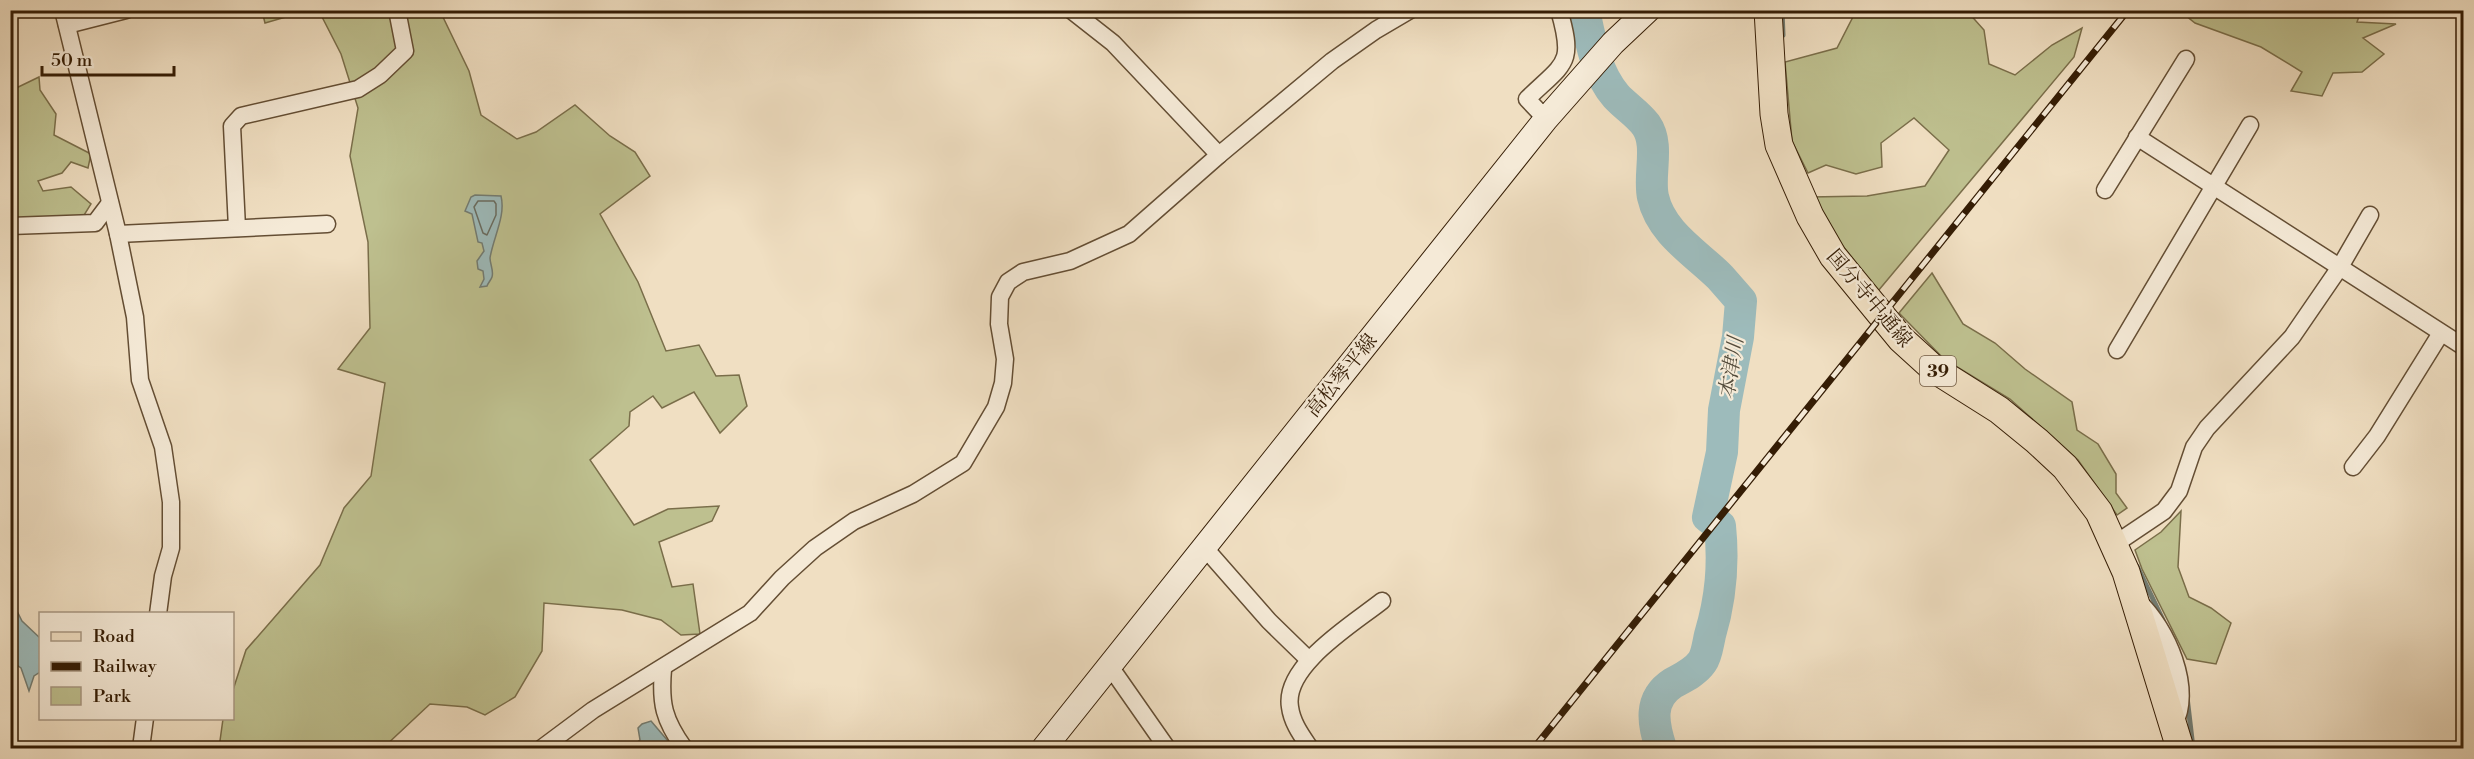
<svg xmlns="http://www.w3.org/2000/svg" width="2474" height="759" viewBox="0 0 2474 759" font-family="'Libre Bodoni','Noto Serif JP',serif">
<rect width="100%" height="100%" fill="#f0dfc2"/>
<filter id="stains"><feTurbulence type="fractalNoise" baseFrequency=".00333" numOctaves="4"/><feColorMatrix values="0 0 0 0 .2 0 0 0 0 .09 0 0 0 0 .02 0 0 0 .5 -.17"/></filter>
<radialGradient id="worn" r=".72"><stop offset=".6" stop-color="#630" stop-opacity="0"/><stop offset="1" stop-color="#630" stop-opacity=".3"/></radialGradient>
<g fill="#bec08f" stroke="#7a6e4a" stroke-width="1.5">
<polygon points="262,11 286,11 286,17 265,23"/>
<polygon points="319,11 440,11 469,71 481,115 517,139 536,132 575,105 610,136 635,152 650,176 600,214 638,282 666,351 699,345 716,376 739,375 747,406 720,433 694,392 662,408 653,396 630,412 629,426 590,460 634,525 668,509 719,506 712,521 659,542 672,587 693,584 700,634 681,635 661,620 622,610 544,603 542,651 515,697 485,715 467,707 430,704 383,748 219,748 223,719 232,718 233,690 246,650 320,565 344,508 371,476 385,383 338,369 370,328 368,242 350,156 358,108 341,54"/>
<polygon points="1856,11 1967,11 1984,30 1989,64 2015,75 2052,45 2082,28 2074,57 1878,291 1831,231 1811,197 1867,196 1925,186 1949,150 1914,118 1881,143 1882,167 1856,174 1826,165 1808,173 1792,141 1785,62 1837,48"/>
<polygon points="2180,11 2361,11 2357,22 2396,24 2363,38 2384,54 2362,72 2333,73 2322,96 2291,91 2302,72 2261,47 2195,23"/>
<polygon points="39,77 40,90 56,114 54,135 91,154 88,168 71,162 62,173 38,181 43,191 71,187 91,204 81,220 11,220 10,91"/>
<polygon points="1932,273 1963,324 1995,343 2025,369 2072,402 2077,430 2098,444 2116,474 2116,493 2127,508 2117,515 2078,460 2010,399 1944,359 1899,313"/>
<polygon points="2181,511 2178,567 2189,597 2211,608 2231,623 2216,664 2187,659 2142,569 2135,550 2161,532"/>
</g>
<g fill="#9dbbbb" stroke="#737c72" stroke-width="1.5">
<path d="M475,195L501,196C506,216 493,238 490,258C490,264 494,271 492,277C491,280 488,283 487,286L480,287L484,279L483,271L478,269L477,261L484,251L482,243L478,242L472,214L465,211L471,197Z"/>
<polygon points="11,599 22,621 40,638 40,672 34,676 29,691 21,668 11,661"/>
<polygon points="651,721 674,748 629,748 640,740 638,728 642,724"/>
</g>
<g fill="none" stroke-linecap="round" stroke-linejoin="round">
<polygon stroke="#696c60" stroke-width="1.5" points="478,201 494,201 496,204 496,215 487,235 483,233 474,207"/>
<g stroke="#737c72" stroke-width="5">
<polyline points="1782,10 1783,35"/>
<polyline points="2137,566 2163,620"/>
<polyline points="2187,697 2193,748"/>
</g>
<path stroke="#9dbbbb" stroke-width="32" d="M1584,10C1590,39 1596,73 1616,96C1625,106 1638,114 1646,125C1660,145 1648,175 1653,197C1661,233 1696,253 1720,277C1727,285 1734,293 1741,301L1738,337L1724,410L1722,452L1708,517L1720,526C1724,565 1721,598 1710,635C1708,643 1707,655 1702,662C1695,672 1684,677 1673,683C1648,699 1653,724 1661,748"/>
<defs>
<g id="street">
<polyline points="63,10 118,234 135,317 140,380 163,447 171,502 171,548 163,576 158,614"/>
<polyline points="1071,10 1113,43 1219,155"/>
<polyline points="67,25 126,10"/>
<path d="M1546,119L1527,99C1565,62 1575,65 1559,10"/>
<polyline points="2137,137 2464,347"/>
<polyline points="2105,190 2186,59"/>
<polyline points="10,226 95,223 110,203"/>
<polyline points="237,228 232,126 241,116 358,89 380,75 405,51 397,10"/>
<polyline points="118,234 327,224"/>
<polyline points="2117,350 2250,125"/>
<polyline points="2353,467 2377,436 2441,333"/>
<polyline points="2115,544 2164,511 2179,491 2194,447 2207,428 2292,337 2340,267 2370,215"/>
<polyline points="1204,547 1269,621 1308,659"/>
<path d="M2139,602C2167,629 2193,687 2174,725"/>
<polyline points="1109,665 1167,748"/>
<path d="M663,669C660,704 664,720 684,748"/>
<polyline points="141,748 145,718"/>
<polyline points="542,748 593,710 750,613 782,578 815,548 854,521 913,494 963,463 996,407 1003,383 1005,359 999,324 1000,297 1008,282 1023,272 1070,261 1129,234 1219,155 1332,61 1376,30 1410,10"/>
<path d="M1310,748C1302,736 1292,723 1290,707C1283,666 1353,624 1382,601"/>
</g>
<polyline id="secondary" points="1044,748 1546,119 1613,43 1648,10"/>
<polyline id="primary" points="1768,10 1774,114 1779,145 1810,216 1833,256 1901,339 1934,369 1999,410 2037,441 2065,467 2099,512 2126,572 2180,748"/>
</defs>
<use href="#street" stroke="#644e34" stroke-width="19"/>
<use href="#secondary" stroke="#351d05" stroke-width="26"/>
<use href="#primary" stroke="#351d05" stroke-width="29"/>
<use href="#street" stroke="#f5ead7" stroke-width="16"/>
<use href="#secondary" stroke="#f5ead7" stroke-width="24"/>
<use href="#primary" stroke="#f0dfc2" stroke-width="27"/>
<defs>
<polyline id="rail" points="1534,748 2128,10"/>
</defs>
<use href="#rail" stroke="#351d05" stroke-width="7"/>
<use href="#rail" stroke="#f5ead7" stroke-width="4.5" stroke-dasharray="14" stroke-linecap="butt"/>
</g>
<g text-anchor="middle" stroke-width="4.5" stroke-linejoin="round" paint-order="stroke">
<rect fill="#f5ead7" stroke="#6f5a44" stroke-width="1.5" x="1920" y="356" width="36" height="30" rx="4.5"/>
<g font-size="18" font-weight="bold" fill="#351d05">
<text x="1938" y="377">39</text>
</g>
<g font-size="20" fill="#351d05" stroke="#f5ead7">
<text transform="translate(1870 298) rotate(50)" y="7">国分寺中通線</text>
<text transform="translate(1341 375) rotate(-51)" y="7">高松琴平線</text>
</g>
<g font-size="21" font-style="italic" fill="#544c3c" stroke="#f5ead7">
<text transform="translate(1731 368) rotate(-81)" y="7">本津川</text>
</g>
</g>
<rect width="2474" height="759" fill="none" stroke="#f0dfc2" stroke-width="36"/>
<rect x="12" y="12" width="2450" height="735" fill="none" stroke="#351d05" stroke-width="3"/>
<rect x="18" y="18" width="2438" height="723" fill="none" stroke="#351d05" stroke-width="1.5"/>
<rect x="39" y="612" width="195" height="108" fill="#f5ead7" stroke="#a89883" stroke-width="1.5"/>
<rect x="51" y="632" width="30" height="9" fill="#f0dfc2" stroke="#a89883" stroke-width="1.5"/>
<text x="93" y="642" font-size="18" fill="#351d05">Road</text>
<rect x="51" y="662" width="30" height="9" fill="#351d05" stroke="#a89883" stroke-width="1.5"/>
<text x="93" y="672" font-size="18" fill="#351d05">Railway</text>
<rect x="51" y="687" width="30" height="18" fill="#bec08f" stroke="#a89883" stroke-width="1.5"/>
<text x="93" y="702" font-size="18" fill="#351d05">Park</text>
<path d="M42 66v9h132v-9" fill="none" stroke="#351d05" stroke-width="3"/>
<text x="51" y="66" font-size="18" fill="#351d05" stroke="#f5ead7" stroke-width="4.5" paint-order="stroke">50 m</text>
<rect width="100%" height="100%" filter="url(#stains)"/>
<rect width="100%" height="100%" fill="url(#worn)"/>
</svg>
